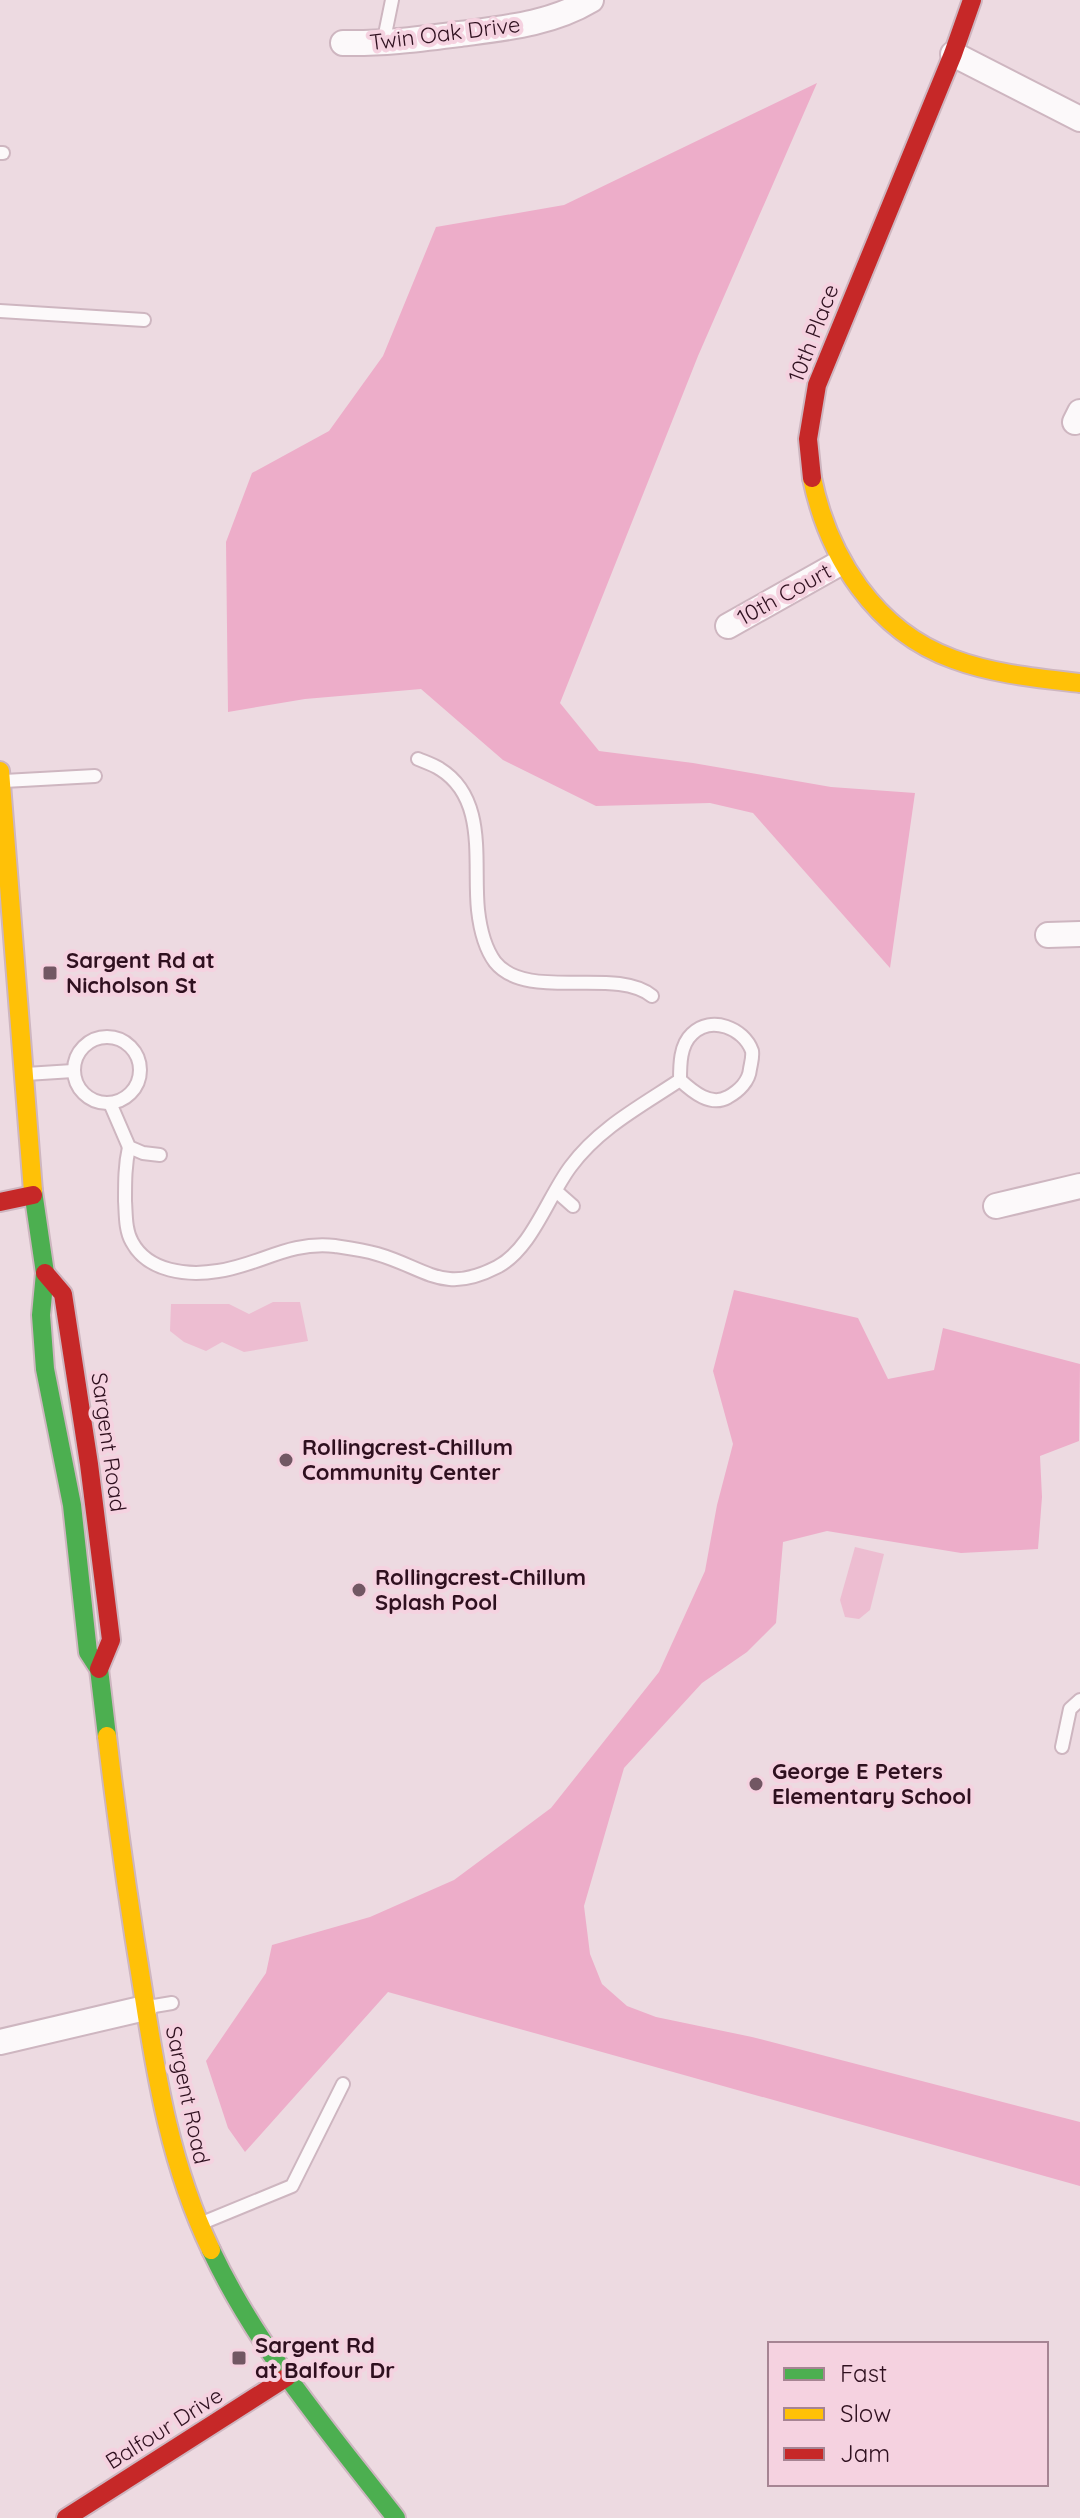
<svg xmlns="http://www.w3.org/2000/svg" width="1080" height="2518" viewBox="0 0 1080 2518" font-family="Quicksand,sans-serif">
<rect width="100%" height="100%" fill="#eddae1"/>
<g fill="#edbdd1">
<polygon points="273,1302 300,1302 308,1341 244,1352 222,1342 206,1351 184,1342 170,1331 171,1304 229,1304 249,1314"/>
<polygon points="855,1547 884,1554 870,1610 859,1619 845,1617 840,1600"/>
</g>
<g fill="#edadc9">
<polygon points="817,83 698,356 560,703 599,751 693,763 831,787 915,793 890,968 753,813 710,803 596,806 503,760 421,689 305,699 228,712 226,542 252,473 329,431 383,356 436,227 564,205"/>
<polygon points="734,1290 858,1318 888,1379 934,1370 943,1328 1080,1364 1079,1441 1040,1456 1042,1497 1038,1549 961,1553 827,1531 783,1542 776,1623 747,1652 702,1683 624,1768 584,1906 590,1954 602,1984 627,2006 656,2017 752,2037 1080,2122 1080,2186 388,1992 245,2152 228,2128 206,2061 266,1973 272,1945 370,1917 454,1880 551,1808 659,1672 705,1571 717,1505 733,1444 713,1371"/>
</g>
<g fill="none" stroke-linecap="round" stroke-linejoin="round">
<defs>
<g id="lane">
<polyline points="383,44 392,0"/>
<polyline points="0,153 3,153"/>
<polyline points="0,311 144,320"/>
<path d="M418,759C425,762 434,765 440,769C488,799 473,863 478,910C480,928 484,947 495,962C527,1002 615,966 652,996"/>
<polyline points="4,781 95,776"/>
<circle cx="107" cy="1070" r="33"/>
<polyline points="26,1074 73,1071"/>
<polyline points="110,1103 129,1147 143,1153 160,1155"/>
<path d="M129,1147C125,1165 125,1181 125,1201C126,1214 125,1230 132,1242C148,1272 188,1276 218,1271C261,1265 287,1241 335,1246C349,1248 364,1250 377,1254C426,1268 443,1295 497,1267C532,1249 548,1196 571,1166C599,1128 641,1106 680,1080C693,1092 711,1107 728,1097C739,1091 749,1081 750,1069C751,1063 753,1057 752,1051C744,1028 711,1015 692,1034C680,1045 680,1065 680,1080"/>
<polyline points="556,1191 573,1206"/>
<polyline points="1062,1747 1070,1709 1080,1700"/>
<polyline points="148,2007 172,2003"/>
<polyline points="202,2223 292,2186 343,2084"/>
</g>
<g id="street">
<path d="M343,43C383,44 420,39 460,34C505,28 551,24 591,0"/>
<polyline points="953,54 1080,119"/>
<polyline points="1075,422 1080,412"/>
<polyline points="728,626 840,563"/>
<polyline points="1048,935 1080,934"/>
<polyline points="996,1206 1080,1186"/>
<polyline points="0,2042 145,2008"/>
</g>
<g id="fast">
<polyline points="33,1191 45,1273 41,1315 45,1369 72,1505 88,1652 99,1669 107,1736"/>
<path d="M211,2250C257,2348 330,2433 396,2518"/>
</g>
<g id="slow">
<path d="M812,478C828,556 875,631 953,659C993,674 1037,678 1080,683"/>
<polyline points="0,771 33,1191"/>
<path d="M107,1736C117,1821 129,1906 143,1991C157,2082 171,2166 211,2250"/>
</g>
<g id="jam">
<polyline points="812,478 808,439 817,385 953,54 972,0"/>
<polyline points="0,1202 33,1195"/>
<polyline points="45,1273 63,1294 89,1464 111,1640 99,1669"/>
<polyline points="66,2518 287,2377"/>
</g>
</defs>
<use href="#lane" stroke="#ceb6c0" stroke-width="16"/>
<use href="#street" stroke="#ceb6c0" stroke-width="28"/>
<use href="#fast" stroke="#ceb6c0" stroke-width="22"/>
<use href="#slow" stroke="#ceb6c0" stroke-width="22"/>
<use href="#jam" stroke="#ceb6c0" stroke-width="22"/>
<use href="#lane" stroke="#fcf9fa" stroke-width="12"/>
<use href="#street" stroke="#fcf9fa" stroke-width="24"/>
<use href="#fast" stroke="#4caf50" stroke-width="18"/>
<use href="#slow" stroke="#ffc107" stroke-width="18"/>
<use href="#jam" stroke="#c62828" stroke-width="18"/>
</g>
<g fill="#725763" stroke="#f5d2e0" stroke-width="3">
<rect x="42" y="965" width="16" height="16" rx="4"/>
<circle cx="286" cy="1460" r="8"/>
<circle cx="359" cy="1590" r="8"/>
<circle cx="756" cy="1784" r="8"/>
<rect x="231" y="2350" width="16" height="16" rx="4"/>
</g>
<g text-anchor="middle" stroke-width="8" stroke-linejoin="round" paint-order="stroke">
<g font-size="22" fill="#2f101f" stroke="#f5d2e0">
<text transform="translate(445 33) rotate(-7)" y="8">Twin Oak Drive</text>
<text transform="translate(813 333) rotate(-69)" y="8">10th Place</text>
<text transform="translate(784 594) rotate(-29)" y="8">10th Court</text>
<text transform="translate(109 1442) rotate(82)" y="8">Sargent Road</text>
<text transform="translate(188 2095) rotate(78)" y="8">Sargent Road</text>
<text transform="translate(164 2428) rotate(-32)" y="8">Balfour Drive</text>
</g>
<g font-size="22" font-weight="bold" fill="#2f101f" stroke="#f5d2e0" text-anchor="start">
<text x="66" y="968">Sargent Rd at<tspan x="66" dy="25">Nicholson St</tspan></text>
<text x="302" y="1455">Rollingcrest-Chillum<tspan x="302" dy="25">Community Center</tspan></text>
<text x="375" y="1585">Rollingcrest-Chillum<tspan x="375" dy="25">Splash Pool</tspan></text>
<text x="772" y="1779">George E Peters<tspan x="772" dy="25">Elementary School</tspan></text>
<text x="255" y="2353">Sargent Rd<tspan x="255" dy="25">at Balfour Dr</tspan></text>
</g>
</g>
<rect x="768" y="2342" width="280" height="144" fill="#f5d2e0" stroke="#a68493" stroke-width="2"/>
<rect x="784" y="2368" width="40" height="12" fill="#4caf50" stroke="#a68493" stroke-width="2"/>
<text x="840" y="2382" font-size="24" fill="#2f101f">Fast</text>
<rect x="784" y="2408" width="40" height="12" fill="#ffc107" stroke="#a68493" stroke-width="2"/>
<text x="840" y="2422" font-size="24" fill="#2f101f">Slow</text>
<rect x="784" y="2448" width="40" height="12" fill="#c62828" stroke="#a68493" stroke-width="2"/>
<text x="840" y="2462" font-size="24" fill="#2f101f">Jam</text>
</svg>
